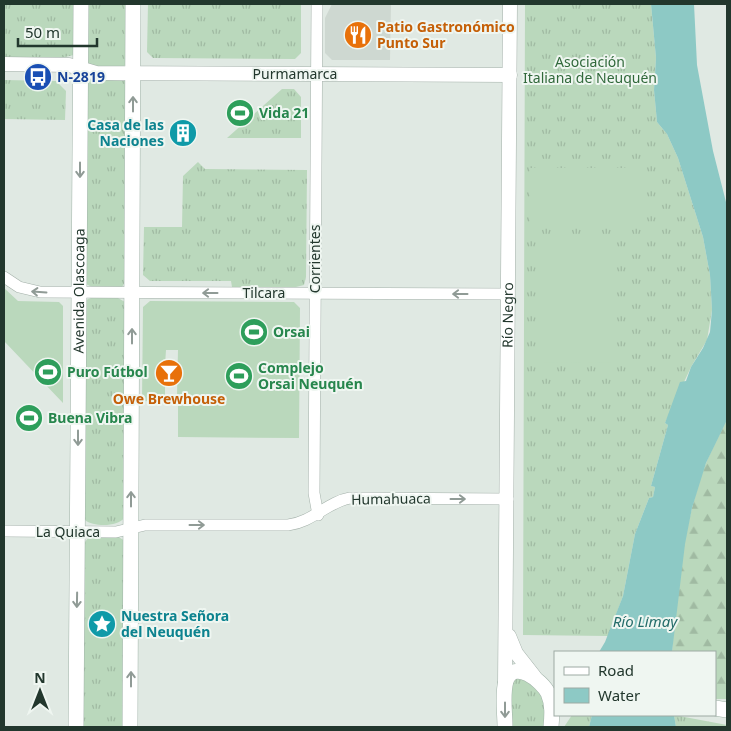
<svg xmlns="http://www.w3.org/2000/svg" width="731" height="731" viewBox="0 0 731 731" font-family="'Noto Sans',sans-serif">
<defs>
<pattern id="grass-tufts" width="24" height="20" patternUnits="userSpaceOnUse" patternTransform="scale(1.25)"><rect width="24" height="20" fill="#bad8bc"/><path d="M3 7l-1-3M5 7V3M7 7l1-3M15 17l-1-3M17 17v-4M19 17l1-3" fill="none" stroke="#a0baa2"/></pattern>
<pattern id="forest-firs" width="22" height="20" patternUnits="userSpaceOnUse" patternTransform="scale(1.25)"><rect width="22" height="20" fill="#bad8bc"/><path d="M5 1l3.5 6h-7zM16 11l3.5 6h-7z" fill="#a0baa2"/></pattern>
</defs>
<rect width="100%" height="100%" fill="#e0e9e3"/>
<polygon fill="#ced8d1" points="332,4 391,4 390,60 332,60 325,53 325,18"/>
<g fill="url(#grass-tufts)">
<polygon points="4,4 77,4 74,55 65,57 4,57"/>
<polygon points="86,4 127,4 126,64 124,66 92,66 87,63"/>
<polygon points="148,4 301,4 301,53 295,59 153,58 147,52"/>
<polygon points="525,4 651,4 656,58 654,90 657,122 667,134 678,158 703,237 710,275 712,310 707,340 691,367 665,423 668,425 651,486 655,487 653,497 649,498 635,534 623,596 608,636 523,635"/>
<polygon points="91,79 125,81 125,282 122,287 92,287 86,284 88,81"/>
<polygon points="4,80 56,81 66,91 65,120 4,119"/>
<polygon points="282,89 294,89 301,97 301,138 227,138"/>
<polygon points="198,162 205,169 307,170 306,277 304,285 296,287 232,287 231,281 150,281 143,275 144,227 182,227 183,176"/>
<path d="M91,298H118L125,302L124,518C118,527 93,527 85,520L86,300Z"/>
<polygon points="117,536 125,541 126,727 80,727 84,543 89,537"/>
<path d="M515,679C522,678 525,680 530,684C546,694 545,710 545,727H510V685Z"/>
<polygon points="572,715 592,715 589,727 564,727"/>
<polygon points="674,715 727,725 727,727 676,727"/>
</g>
<path fill="url(#forest-firs)" d="M727,420V699H715V652H672C676,596 682,537 699,483C705,461 717,440 727,420Z"/>
<g fill="#bad8bc" fill-rule="evenodd">
<rect x="530" y="4" width="33" height="9"/>
<rect x="530" y="168" width="113" height="60"/>
<polygon points="541,239 614,239 614,362 541,363"/>
<polygon points="4,288 18,301 59,302 63,306 63,403 4,341"/>
<path d="M150,301L294,302L300,308L299,438L178,437V402L142,401L143,307ZM166,350H178L177,396H165V380H158L161,366L165,365Z"/>
</g>
<g fill="#8dc9c5">
<polygon points="651,4 694,4 697,65 713,151 727,206 727,420 706,463 692,508 685,544 672,652 599,652 605,642 623,596 635,534 649,498 653,497 655,487 651,486 668,425 665,423 680,382 686,381 691,367 703,348 710,332 712,310 710,275 703,237 678,158 667,134 657,122 654,90 656,58"/>
<polygon points="592,715 674,715 676,727 589,727"/>
</g>
<g fill="none" stroke-linecap="round" stroke-linejoin="round">
<defs>
<g id="minor">
<polyline points="317,4 314,493 318,515"/>
<polyline points="4,277 19,287 40,292 509,294"/>
<path d="M4,531L116,532L145,525H288C313,522 327,502 350,498L508,499"/>
</g>
<g id="tertiary">
<polyline points="4,64 69,65 96,73 510,75"/>
<polyline points="509,636 516,653 534,676"/>
<path id="s1" d="M505,686L510,4"/>
</g>
<g id="secondary">
<polyline points="715,708 727,710"/>
<path id="s2" d="M76,727L81,4"/>
<polyline points="130,727 133,4"/>
<path d="M505,727C505,713 502,694 506,681C514,658 542,681 548,693C553,704 552,716 551,727"/>
</g>
</defs>
<use href="#minor" stroke="#a3b0a9" stroke-width="12"/>
<use href="#tertiary" stroke="#a3b0a9" stroke-width="15"/>
<use href="#secondary" stroke="#a0b3a8" stroke-width="16"/>
<use href="#minor" stroke="#fff" stroke-width="11"/>
<use href="#tertiary" stroke="#fff" stroke-width="14"/>
<use href="#secondary" stroke="#fff" stroke-width="15"/>
</g>
<defs><path id="oneway-shaft" d="M-6 0H5M1.5-3L5.5 0L1.5 3" fill="none" stroke-width="1.6" stroke-linecap="round" stroke-linejoin="round" transform="scale(1.25)"/></defs>
<g stroke="#909b96">
<use href="#oneway-shaft" transform="translate(133 104) rotate(-90)"/>
<use href="#oneway-shaft" transform="translate(80 170) rotate(90)"/>
<use href="#oneway-shaft" transform="translate(39 292) rotate(-176)"/>
<use href="#oneway-shaft" transform="translate(210 293) rotate(-180)"/>
<use href="#oneway-shaft" transform="translate(460 294) rotate(-180)"/>
<use href="#oneway-shaft" transform="translate(132 336) rotate(-90)"/>
<use href="#oneway-shaft" transform="translate(78 438) rotate(90)"/>
<use href="#oneway-shaft" transform="translate(131 499) rotate(-90)"/>
<use href="#oneway-shaft" transform="translate(458 499)"/>
<use href="#oneway-shaft" transform="translate(197 525)"/>
<use href="#oneway-shaft" transform="translate(77 600) rotate(91)"/>
<use href="#oneway-shaft" transform="translate(131 679) rotate(-90)"/>
<use href="#oneway-shaft" transform="translate(505 710) rotate(90)"/>
</g>
<defs>
<symbol id="restaurant-disc" viewBox="-11 -11 22 22"><circle r="9.5" fill="#e8710a" stroke="#eff6f1"/><path d="M-5-6h1v4h1v-4h1v4h1v-4h1v5L-1.5 .5V6h-2V.5L-5-1ZM5-6V6H3V1.5H1.5Q1.5-4 5-6Z" fill="#fff"/></symbol>
<symbol id="bus-disc" viewBox="-11 -11 22 22"><circle r="9.5" fill="#1a4fb4" stroke="#eff6f1"/><path d="M-5-6H5V4H4V6H2V4H-2V6H-4V4H-5ZM-3.5-4V0h7V-4ZM-3.5 1.2v1.5H-2V1.2ZM2 1.2v1.5H3.5V1.2Z" fill="#fff"/></symbol>
<symbol id="stadium-disc" viewBox="-11 -11 22 22"><circle r="9.5" fill="#2e9e5b" stroke="#eff6f1"/><path d="M0-5a6.5 5 0 1 0 0 10a6.5 5 0 1 0 0-10ZM-3.5-1.8h7v3.6h-7Z" fill="#fff"/></symbol>
<symbol id="building-disc" viewBox="-11 -11 22 22"><circle r="9.5" fill="#0f9aa8" stroke="#eff6f1"/><path d="M-4-6H4V6H1V3H-1V6H-4ZM-2.5-4.3h1.7v1.8h-1.7ZM.8-4.3h1.7v1.8H.8ZM-2.5-1h1.7V.8h-1.7ZM.8-1h1.7V.8H.8Z" fill="#fff"/></symbol>
<symbol id="bar-disc" viewBox="-11 -11 22 22"><circle r="9.5" fill="#e8710a" stroke="#eff6f1"/><path d="M-6-5H6L.8 .8V4.5H3.5V6h-7V4.5H-.8V.8Z" fill="#fff"/></symbol>
<symbol id="sight-disc" viewBox="-11 -11 22 22"><circle r="9.5" fill="#0f9aa8" stroke="#eff6f1"/><path d="M0-6L1.8-2.2L6-1.7L2.9 1.2L3.7 5.4L0 3.3L-3.7 5.4L-2.9 1.2L-6-1.7L-1.8-2.2Z" fill="#fff"/></symbol>
</defs>
<g fill-rule="evenodd">
<use href="#restaurant-disc" x="342" y="19" width="32" height="32"/>
<use href="#bus-disc" x="22" y="61" width="32" height="32"/>
<use href="#stadium-disc" x="224" y="97" width="32" height="32"/>
<use href="#building-disc" x="167" y="117" width="32" height="32"/>
<use href="#stadium-disc" x="238" y="316" width="32" height="32"/>
<use href="#stadium-disc" x="32" y="356" width="32" height="32"/>
<use href="#bar-disc" x="153" y="357" width="32" height="32"/>
<use href="#stadium-disc" x="223" y="360" width="32" height="32"/>
<use href="#stadium-disc" x="13" y="402" width="32" height="32"/>
<use href="#sight-disc" x="86" y="608" width="32" height="32"/>
</g>
<g text-anchor="middle" stroke-width="4" stroke-linejoin="round" paint-order="stroke">
<g font-size="14" font-weight="bold" fill="#c56008" stroke="#eff6f1" text-anchor="start">
<text x="377" y="32">Patio Gastronómico<tspan x="377" dy="16">Punto Sur</tspan></text>
<text x="169" y="404" text-anchor="middle">Owe Brewhouse</text>
</g>
<g font-size="14" fill="#31693b" stroke="#eff6f1">
<text x="590" y="67">Asociación<tspan x="590" dy="16">Italiana de Neuquén</tspan></text>
</g>
<g font-size="14" fill="#22372d" stroke="#eff6f1">
<text x="295" y="79">Purmamarca</text>
<text transform="translate(315 259) rotate(-90)" y="5">Corrientes</text>
<text dy="5" stroke="none"><textPath href="#s2" startOffset="436">Avenida Olascoaga</textPath></text>
<text x="264" y="298">Tilcara</text>
<text dy="5" stroke="none"><textPath href="#s1" startOffset="371">Río Negro</textPath></text>
<text transform="translate(391 499) rotate(-1)" y="5">Humahuaca</text>
<text x="68" y="537">La Quiaca</text>
</g>
<g font-size="14" font-weight="bold" fill="#164399" stroke="#eff6f1" text-anchor="start">
<text x="57" y="82">N-2819</text>
</g>
<g font-size="14" font-weight="bold" fill="#27864d" stroke="#eff6f1" text-anchor="start">
<text x="259" y="118">Vida 21</text>
<text x="273" y="337">Orsai</text>
<text x="258" y="373">Complejo<tspan x="258" dy="16">Orsai Neuquén</tspan></text>
<text x="67" y="377">Puro Fútbol</text>
<text x="48" y="423">Buena Vibra</text>
</g>
<g font-size="14" font-weight="bold" fill="#0d838f" stroke="#eff6f1" text-anchor="end">
<text x="164" y="130">Casa de las<tspan x="164" dy="16">Naciones</tspan></text>
<text x="121" y="621" text-anchor="start">Nuestra Señora<tspan x="121" dy="16">del Neuquén</tspan></text>
</g>
<g font-size="15" font-style="italic" fill="#236c69" stroke="#eff6f1">
<text x="645" y="627">Río Limay</text>
</g>
</g>
<rect width="731" height="731" fill="none" stroke="#22372d" stroke-width="10"/>
<rect x="554" y="651" width="162" height="65" fill="#eff6f1" stroke="#9daaa3"/>
<rect x="564" y="667" width="25" height="8" fill="#ffffff" stroke="#9daaa3"/>
<text x="598" y="676" font-size="15" fill="#22372d">Road</text>
<rect x="564" y="688" width="25" height="15" fill="#8dc9c5" stroke="#9daaa3"/>
<text x="598" y="701" font-size="15" fill="#22372d">Water</text>
<g transform="translate(40 691)" stroke="#eff6f1" stroke-width="4" paint-order="stroke">
<path d="M0-4L9 19L0 12L-9 19Z" fill="#22372d"/>
<text y="-8" font-size="14" font-weight="bold" text-anchor="middle" fill="#22372d">N</text>
</g>
<path d="M18 38v8h79v-8" fill="none" stroke="#22372d" stroke-width="2.5"/>
<text x="25" y="38" font-size="15" fill="#22372d" stroke="#eff6f1" stroke-width="4" paint-order="stroke">50 m</text>
</svg>
